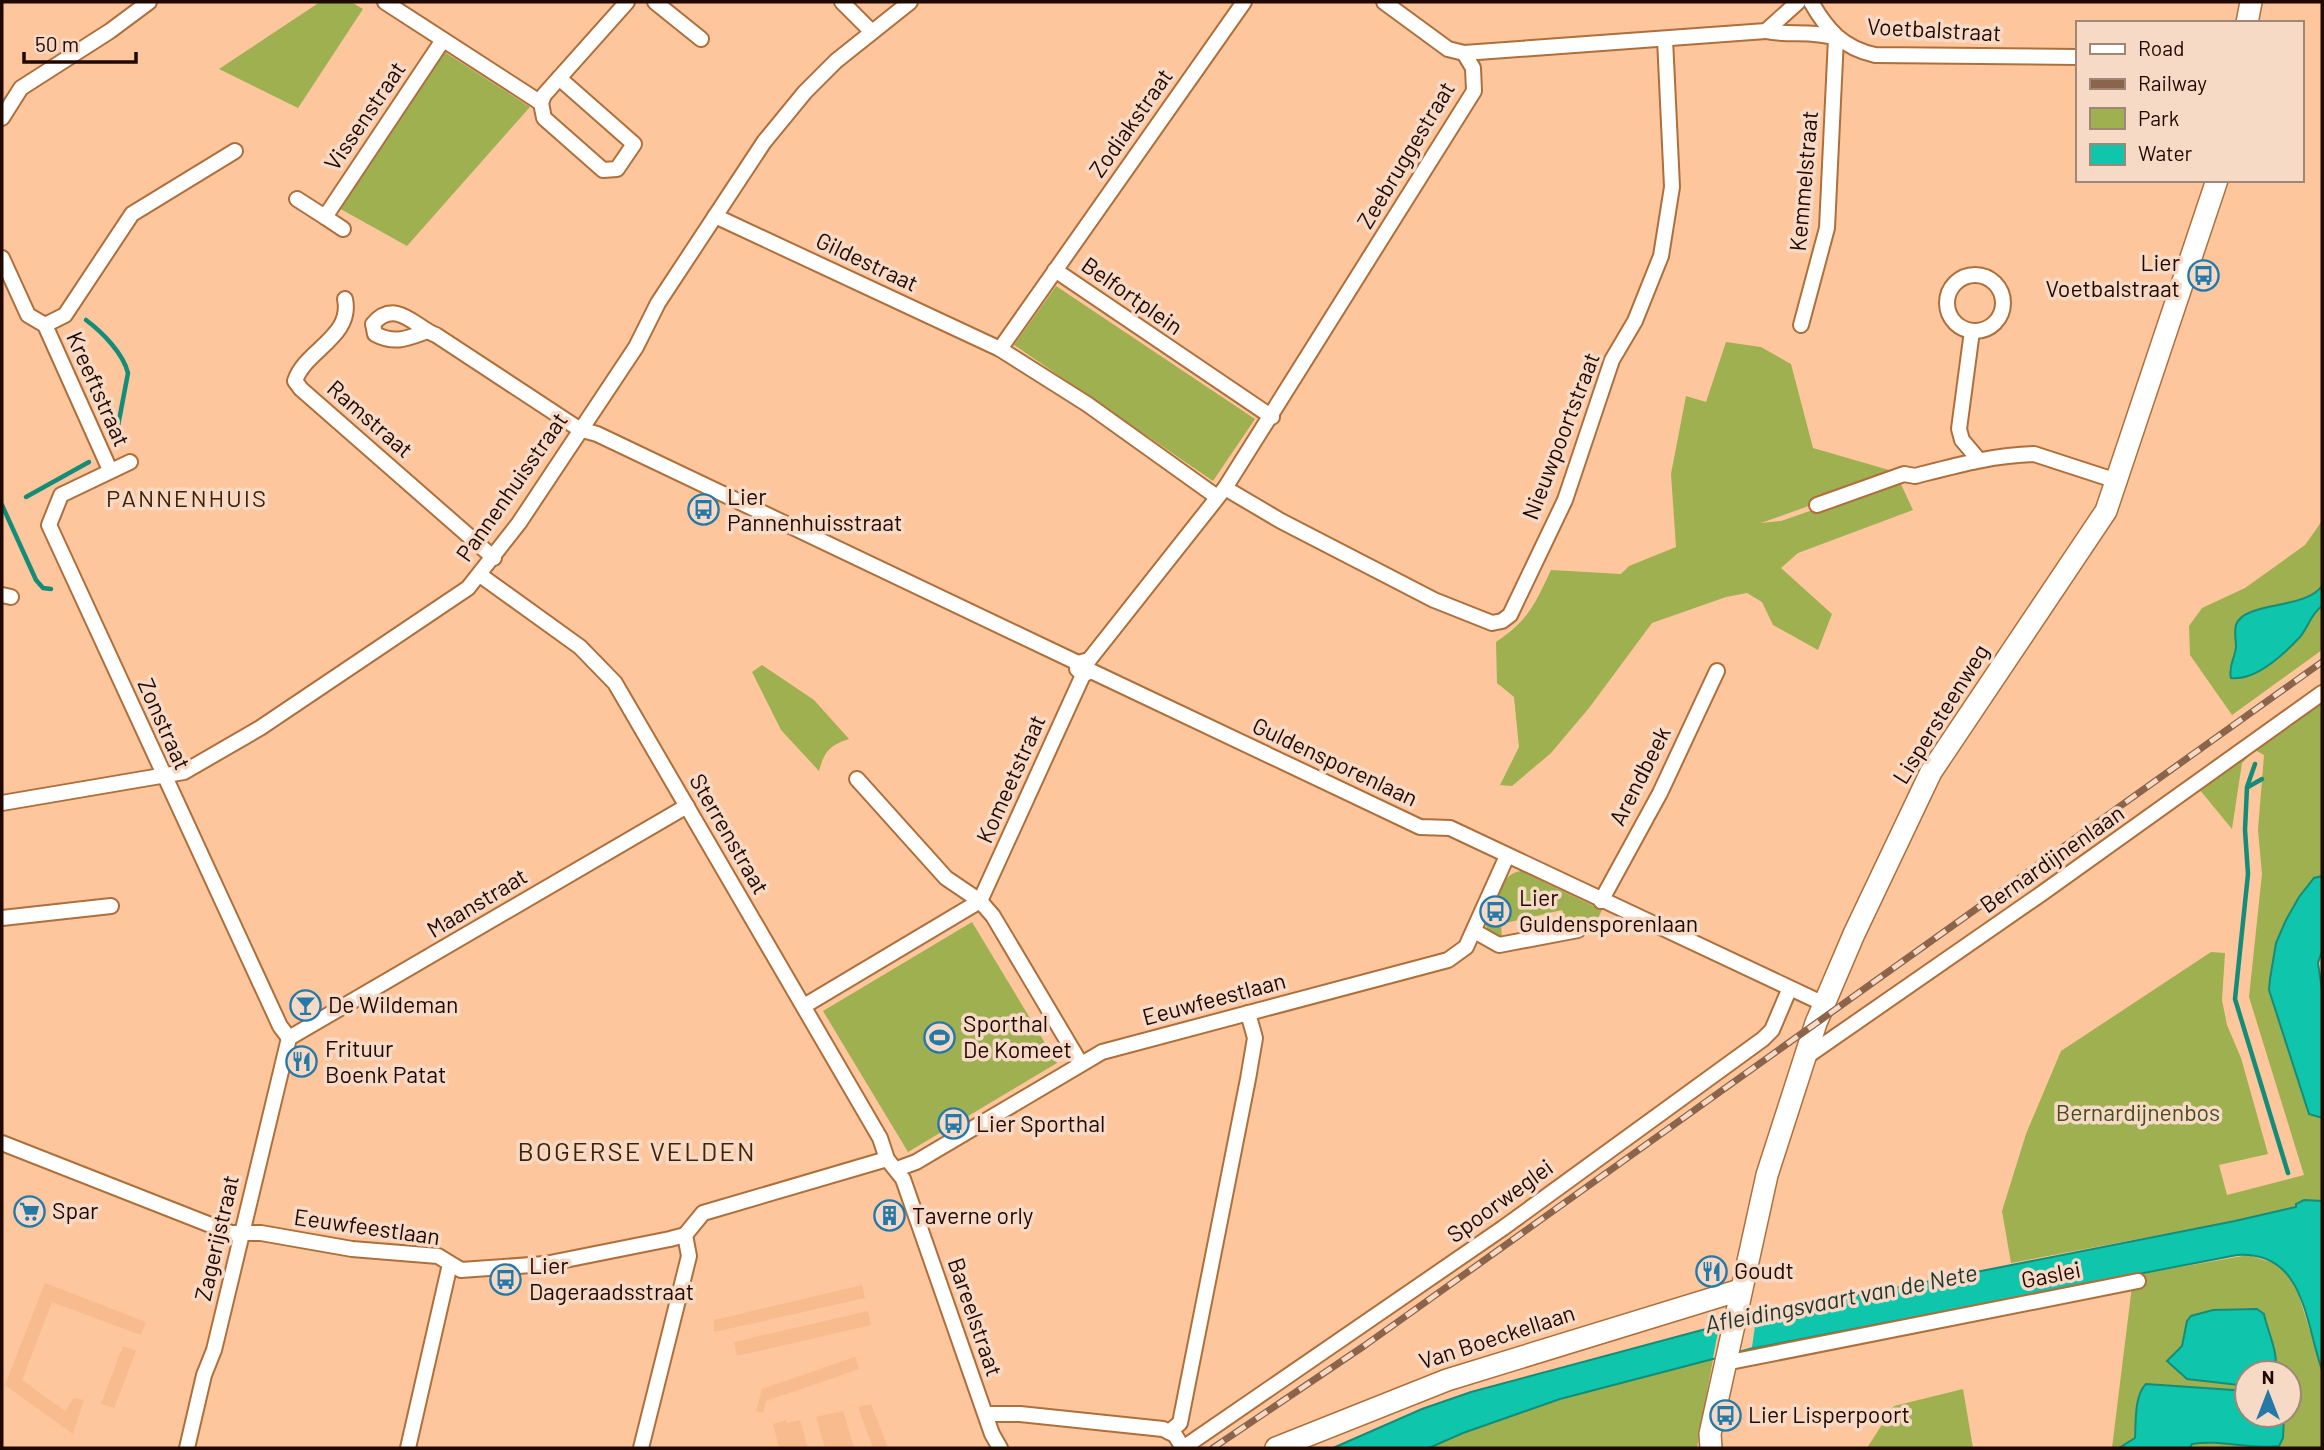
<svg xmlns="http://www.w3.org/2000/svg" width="2324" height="1450" viewBox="0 0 2324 1450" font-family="Barlow,sans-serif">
<rect width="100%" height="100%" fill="#fdc69c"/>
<g fill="#f7bb8d">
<polygon points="45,1283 146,1322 141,1335 52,1302 22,1380 65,1411 74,1398 84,1400 73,1434 5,1385"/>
<polygon points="862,1285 865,1298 714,1332 714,1320"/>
<polygon points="868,1311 871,1325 737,1356 734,1342"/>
<polygon points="123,1346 136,1351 114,1408 101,1404"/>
<polygon points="855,1357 859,1369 766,1401 763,1413 756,1411 762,1389"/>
<polygon points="871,1404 888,1448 873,1448 858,1407"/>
<polygon points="843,1411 854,1448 825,1448 816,1417"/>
<polygon points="786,1420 787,1423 800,1420 808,1448 779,1448 773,1424"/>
</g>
<g fill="#9eb04f" fill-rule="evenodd">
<polygon points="320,2 351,2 363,9 298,108 219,69"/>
<polygon points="443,51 530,107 407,246 337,207"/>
<polygon points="1056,286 1255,419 1213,481 1014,345"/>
<path d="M1726,342L1761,347L1791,364L1813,448L1889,470L1887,478L1761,523L1781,521L1899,480L1913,510L1798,553L1781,568L1832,614L1818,650L1773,625L1762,602L1747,593L1726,597L1652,623L1589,708L1551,753L1512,786L1500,785L1519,747L1514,697L1497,683L1496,642C1528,621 1535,604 1551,570L1621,574L1629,566L1676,547L1671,474L1686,396L1706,402Z"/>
<path d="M2322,521V586C2309,604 2284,602 2264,608C2254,611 2244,620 2235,626V656L2229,670L2301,636L2312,614L2322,606V650L2232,715L2190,655L2189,626L2202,608L2245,588L2305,545Z"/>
<path d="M762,665L814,700L849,739C830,745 824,752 819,771L781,730L752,672Z"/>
<polygon points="2322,702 2322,876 2299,897 2286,920 2276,943 2270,979 2269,990 2309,1114 2322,1118 2322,1201 2304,1200 2296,1207 2234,1221 2011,1263 2002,1211 2026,1134 2061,1051 2211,952 2225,953 2222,1000 2227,1025 2241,1058 2268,1154 2219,1165 2227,1195 2304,1175 2249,997 2262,874 2258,830 2264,755 2255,750 2242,763 2232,829 2199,789"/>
<path d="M1521,871L1602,910L1590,934L1567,924L1562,910L1501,924L1502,938L1487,929L1485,921C1493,904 1500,873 1521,871Z"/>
<polygon points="972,922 1057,1063 908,1152 823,1011"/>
<path d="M2248,1255L2280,1265L2296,1286L2322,1370V1448H2112L2132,1286L2130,1276ZM2247,1373H2289V1415H2247Z"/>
<path d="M1713,1359L1697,1448H1429C1520,1406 1617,1384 1713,1359Z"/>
<polygon points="1963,1389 1973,1448 1867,1448 1894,1406"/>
</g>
<g fill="#0fc6ac" stroke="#148d78" stroke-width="2">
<path d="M2322,586V606C2310,615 2309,626 2300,637C2284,654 2255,681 2231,678C2228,667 2235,658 2236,647C2236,640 2234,631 2236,625C2244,601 2305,610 2322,586Z"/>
<polygon points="2322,876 2322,951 2318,963 2322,990 2322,1118 2309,1114 2269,990 2270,979 2276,943 2286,920 2299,897 2314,878"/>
<path d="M2304,1200L2322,1201V1370C2305,1322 2305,1251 2237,1255L1755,1348L1560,1399L1463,1433L1429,1448H1333L1422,1409L1471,1392L1758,1315L2235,1221L2296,1207V1204Z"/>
<path d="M2257,1309L2264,1314C2267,1331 2282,1359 2273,1373H2247V1386L2187,1379L2167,1361L2182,1346L2187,1321L2191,1316L2213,1310Z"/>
<path d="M2146,1384L2247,1391V1415H2284L2283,1438L2279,1446C2249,1450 2221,1439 2192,1444L2190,1448H2119L2135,1438C2136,1424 2134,1395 2146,1384Z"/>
</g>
<polygon fill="#fdc69c" points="1757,1312 1752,1347 1713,1358 1720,1321"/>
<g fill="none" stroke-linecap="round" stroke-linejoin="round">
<g stroke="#148d78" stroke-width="4.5">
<path d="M86,320C102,332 123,353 128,373L114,447"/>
<polyline points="26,497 89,462"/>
<polyline points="2,505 36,580 43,588 51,589"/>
<polyline points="2255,764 2247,787 2245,830 2248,874 2235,999 2288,1173"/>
<polyline points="2248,787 2262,779"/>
</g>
<defs>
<g id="street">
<polyline points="385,2 541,103 544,95 627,2"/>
<polyline points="655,2 701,39"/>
<polyline points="842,2 872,32"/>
<polyline points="1384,2 1448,49 1464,53 1766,31 1798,2"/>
<path d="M1811,2C1827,30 1843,48 1875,55L2077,57"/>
<path d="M1766,31C1790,36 1812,30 1836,38L1827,228L1801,325"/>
<polyline points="541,103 544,118 603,170 617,169 634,144 559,78"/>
<polyline points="2,118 21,88 110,31 149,2"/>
<polyline points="297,199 325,217 443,40"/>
<polyline points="715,216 1000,349 1087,404 1217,497"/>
<polyline points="325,217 343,229"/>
<polyline points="2,258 28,315 45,325 110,470"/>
<polyline points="1055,270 1272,417"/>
<circle cx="1975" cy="303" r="28"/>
<path d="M345,299C353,337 305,350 295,381L301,389L494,558"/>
<polyline points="45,325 65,315 132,214 235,151"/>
<polyline points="1972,331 1959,429 1962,440 1979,460"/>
<path d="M425,332C406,339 394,344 375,334L373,324C396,297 417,329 436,335L579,429L597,434L1078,663L1089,660"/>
<polyline points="1000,349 1244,2"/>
<polyline points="130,462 61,495 49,525 280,1026 289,1038"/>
<polyline points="1225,488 1281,521 1434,600 1492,623 1502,621 1510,615 1565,500 1612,360 1635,321 1661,256 1672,187 1665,39"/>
<path d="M1817,505L1904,474L1915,476C1954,466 1993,455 2034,454L2117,481"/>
<polyline points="480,575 580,647 615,683 880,1138 887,1159 903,1179 992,1434 1000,1448"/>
<polyline points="2,595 11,597"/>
<polyline points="1089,660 1225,488 1474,91 1473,68 1464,53"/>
<polyline points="1078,663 1077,669 1083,675 1091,671 1420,827 1450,828 1824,1004"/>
<polyline points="857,779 946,878 980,901 993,916 1081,1064"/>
<polyline points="2,803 184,772 260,728 468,588 519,523 636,347 658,303 764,142 805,92 836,61 910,2"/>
<polyline points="1601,901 1660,793 1717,671"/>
<polyline points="2,918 111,906"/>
<polyline points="1474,931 1499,945 1578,930"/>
<polyline points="804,1006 980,901 1083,675"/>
<polyline points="289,1038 687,806"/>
<polyline points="1806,1057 2041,894 2322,693"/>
<polyline points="2,1143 231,1233 261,1233 352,1249 438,1256 461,1270 545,1264 670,1239 685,1235 703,1213 887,1159"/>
<polyline points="897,1169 916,1162 1102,1052 1448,960 1466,947 1507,856"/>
<polyline points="1725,1363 2138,1281"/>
<polyline points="986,1414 1020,1414 1163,1429 1175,1435 1183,1448"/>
<polyline points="1169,1432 1180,1423 1248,1079 1255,1038 1248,1013"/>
<polyline points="187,1448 204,1375 214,1350 289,1038"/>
<polyline points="408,1448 450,1264"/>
<polyline points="641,1448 689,1256 685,1235"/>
<polyline points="1183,1448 1503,1228 1763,1039 1772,1030 1789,990"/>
</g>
<g id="secondary">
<polyline points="2247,23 2251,2"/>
<polyline points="1276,1448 1447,1380 1740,1290"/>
<polyline points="1711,1448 1710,1434 1767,1175 1816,1023 1854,934 1931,772 2106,511 2217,180"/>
</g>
</defs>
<use href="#street" stroke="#ae6f3b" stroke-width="18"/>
<use href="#secondary" stroke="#ae6f3b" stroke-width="24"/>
<use href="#street" stroke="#fff" stroke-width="14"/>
<use href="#secondary" stroke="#fff" stroke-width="21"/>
<defs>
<polyline id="rail" points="1213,1448 1364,1346 2322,662"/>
</defs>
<use href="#rail" stroke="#8b644c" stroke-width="7"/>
<use href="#rail" stroke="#f6dac5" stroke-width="4.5" stroke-dasharray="13" stroke-linecap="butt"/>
</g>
<defs>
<symbol id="bus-ring" viewBox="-11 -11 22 22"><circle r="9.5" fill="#f6dac5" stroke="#2479a9" stroke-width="1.5"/><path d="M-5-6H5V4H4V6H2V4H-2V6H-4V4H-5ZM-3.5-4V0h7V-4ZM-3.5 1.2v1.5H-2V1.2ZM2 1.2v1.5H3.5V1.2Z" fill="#2479a9"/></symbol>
<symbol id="bar-ring" viewBox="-11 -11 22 22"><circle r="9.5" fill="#f6dac5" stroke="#2479a9" stroke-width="1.5"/><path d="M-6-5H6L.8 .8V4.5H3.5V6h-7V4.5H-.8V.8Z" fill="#2479a9"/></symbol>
<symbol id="stadium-ring" viewBox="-11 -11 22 22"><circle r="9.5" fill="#f6dac5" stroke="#2479a9" stroke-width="1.5"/><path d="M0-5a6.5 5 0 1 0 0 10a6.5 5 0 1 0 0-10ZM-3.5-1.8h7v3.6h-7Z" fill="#2479a9"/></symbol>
<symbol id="restaurant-ring" viewBox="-11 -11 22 22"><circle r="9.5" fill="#f6dac5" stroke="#2479a9" stroke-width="1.5"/><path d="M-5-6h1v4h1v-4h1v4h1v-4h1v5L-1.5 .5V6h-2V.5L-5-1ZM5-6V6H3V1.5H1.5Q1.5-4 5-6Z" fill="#2479a9"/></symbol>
<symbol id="supermarket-ring" viewBox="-11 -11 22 22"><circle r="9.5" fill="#f6dac5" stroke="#2479a9" stroke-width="1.5"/><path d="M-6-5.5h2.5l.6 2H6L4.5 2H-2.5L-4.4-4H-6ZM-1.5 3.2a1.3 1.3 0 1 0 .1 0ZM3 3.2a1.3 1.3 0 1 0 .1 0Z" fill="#2479a9"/></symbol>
<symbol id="building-ring" viewBox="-11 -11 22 22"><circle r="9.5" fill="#f6dac5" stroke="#2479a9" stroke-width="1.5"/><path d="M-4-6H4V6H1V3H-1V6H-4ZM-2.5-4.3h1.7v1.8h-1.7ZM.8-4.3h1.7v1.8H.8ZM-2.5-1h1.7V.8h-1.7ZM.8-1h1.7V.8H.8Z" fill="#2479a9"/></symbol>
</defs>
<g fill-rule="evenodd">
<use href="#bus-ring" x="2186" y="258" width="35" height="35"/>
<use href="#bus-ring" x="686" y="492" width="35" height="35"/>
<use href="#bus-ring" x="1478" y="894" width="35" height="35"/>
<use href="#bar-ring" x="288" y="988" width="35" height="35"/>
<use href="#stadium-ring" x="922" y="1020" width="35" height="35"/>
<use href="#restaurant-ring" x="284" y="1044" width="35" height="35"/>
<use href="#bus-ring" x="936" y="1106" width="35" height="35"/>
<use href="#supermarket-ring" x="12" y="1194" width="35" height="35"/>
<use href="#building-ring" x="872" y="1198" width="35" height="35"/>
<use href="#restaurant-ring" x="1694" y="1254" width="35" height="35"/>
<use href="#bus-ring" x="488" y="1262" width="35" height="35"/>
<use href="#bus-ring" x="1708" y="1398" width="35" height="35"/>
</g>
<g text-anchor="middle" stroke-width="7" stroke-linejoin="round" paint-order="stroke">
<g font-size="23" fill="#1f0800" stroke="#f6dac5">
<text transform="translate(1934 30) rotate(3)" y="8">Voetbalstraat</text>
<text transform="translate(365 116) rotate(-56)" y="8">Vissenstraat</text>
<text transform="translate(1131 123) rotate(-55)" y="8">Zodiakstraat</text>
<text transform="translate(1406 155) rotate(-59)" y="8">Zeebruggestraat</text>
<text transform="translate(1804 181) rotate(-85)" y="8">Kemmelstraat</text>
<text transform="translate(867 262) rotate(25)" y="8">Gildestraat</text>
<text transform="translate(1132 296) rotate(35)" y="8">Belfortplein</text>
<text transform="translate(98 389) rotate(66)" y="8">Kreeftstraat</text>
<text transform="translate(370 419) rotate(41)" y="8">Ramstraat</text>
<text transform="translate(1561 436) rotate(-69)" y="8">Nieuwpoortstraat</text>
<text transform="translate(512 487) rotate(-55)" y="8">Pannenhuisstraat</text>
<text transform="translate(1941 714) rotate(-58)" y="8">Lispersteenweg</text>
<text transform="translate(164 724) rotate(66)" y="8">Zonstraat</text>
<text transform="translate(1335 762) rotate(25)" y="8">Guldensporenlaan</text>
<text transform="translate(1640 776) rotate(-63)" y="8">Arendbeek</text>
<text transform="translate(1011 779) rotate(-66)" y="8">Komeetstraat</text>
<text transform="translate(729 834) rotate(60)" y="8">Sterrenstraat</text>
<text transform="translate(2052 859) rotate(-35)" y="8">Bernardijnenlaan</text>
<text transform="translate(477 903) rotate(-31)" y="8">Maanstraat</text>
<text transform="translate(1214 999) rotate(-15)" y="8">Eeuwfeestlaan</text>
<text transform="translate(1500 1201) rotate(-36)" y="8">Spoorweglei</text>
<text transform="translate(367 1227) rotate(8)" y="8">Eeuwfeestlaan</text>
<text transform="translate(217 1238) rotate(-77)" y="8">Zagerijstraat</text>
<text transform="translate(2051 1275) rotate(-11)" y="8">Gaslei</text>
<text transform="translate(975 1317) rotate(71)" y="8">Bareelstraat</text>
<text transform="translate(1497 1337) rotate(-18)" y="8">Van Boeckellaan</text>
</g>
<g font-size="23" fill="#1f0800" stroke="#f6dac5" text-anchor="start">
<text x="2180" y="271" text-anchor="end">Lier<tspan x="2180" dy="26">Voetbalstraat</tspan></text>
<text x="727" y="505">Lier<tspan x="727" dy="26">Pannenhuisstraat</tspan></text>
<text x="1519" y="906">Lier<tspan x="1519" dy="26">Guldensporenlaan</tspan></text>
<text x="328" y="1013">De Wildeman</text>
<text x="963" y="1032">Sporthal<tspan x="963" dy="26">De Komeet</tspan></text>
<text x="325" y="1057">Frituur<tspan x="325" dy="26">Boenk Patat</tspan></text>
<text x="976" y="1132">Lier Sporthal</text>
<text x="52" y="1219">Spar</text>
<text x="912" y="1224">Taverne orly</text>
<text x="529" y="1274">Lier<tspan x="529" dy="26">Dageraadsstraat</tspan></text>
<text x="1734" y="1279">Goudt</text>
<text x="1748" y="1423">Lier Lisperpoort</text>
</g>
<g font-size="23" fill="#454d22" stroke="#f6dac5">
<text x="2138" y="1121">Bernardijnenbos</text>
</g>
<g font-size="24" letter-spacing="2" fill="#412204" stroke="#f6dac5">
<text x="187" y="507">PANNENHUIS</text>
</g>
<g font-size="24" font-style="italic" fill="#1c3530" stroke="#f6dac5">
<text transform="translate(1841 1299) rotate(-11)" y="8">Afleidingsvaart van de Nete</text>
</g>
<g font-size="26" letter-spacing="2" fill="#412204" stroke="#f6dac5">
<text x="637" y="1161">BOGERSE VELDEN</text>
</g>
</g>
<rect width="2324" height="1450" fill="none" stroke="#1f0800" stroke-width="7"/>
<rect x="2076" y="21" width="228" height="161" fill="#f6dac5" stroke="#a08676" stroke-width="2"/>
<rect x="2090" y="44" width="35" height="10" fill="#ffffff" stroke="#a08676" stroke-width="2"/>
<text x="2138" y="56" font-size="21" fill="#1f0800">Road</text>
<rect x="2090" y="79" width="35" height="10" fill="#8b644c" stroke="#a08676" stroke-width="2"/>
<text x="2138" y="91" font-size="21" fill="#1f0800">Railway</text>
<rect x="2090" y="108" width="35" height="21" fill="#9eb04f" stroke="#a08676" stroke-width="2"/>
<text x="2138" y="126" font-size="21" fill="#1f0800">Park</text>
<rect x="2090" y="144" width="35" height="21" fill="#0fc6ac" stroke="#a08676" stroke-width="2"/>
<text x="2138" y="161" font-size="21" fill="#1f0800">Water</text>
<g transform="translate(2268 1394)"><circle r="33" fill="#f6dac5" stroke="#a08676" stroke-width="2"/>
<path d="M0-5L12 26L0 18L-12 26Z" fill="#2479a9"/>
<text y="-10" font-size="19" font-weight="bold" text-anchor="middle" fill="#1f0800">N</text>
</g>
<path d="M24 52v10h112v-10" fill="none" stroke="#1f0800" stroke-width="3.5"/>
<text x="35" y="52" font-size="21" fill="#1f0800" stroke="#f6dac5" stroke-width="5" paint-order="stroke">50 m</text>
</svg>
